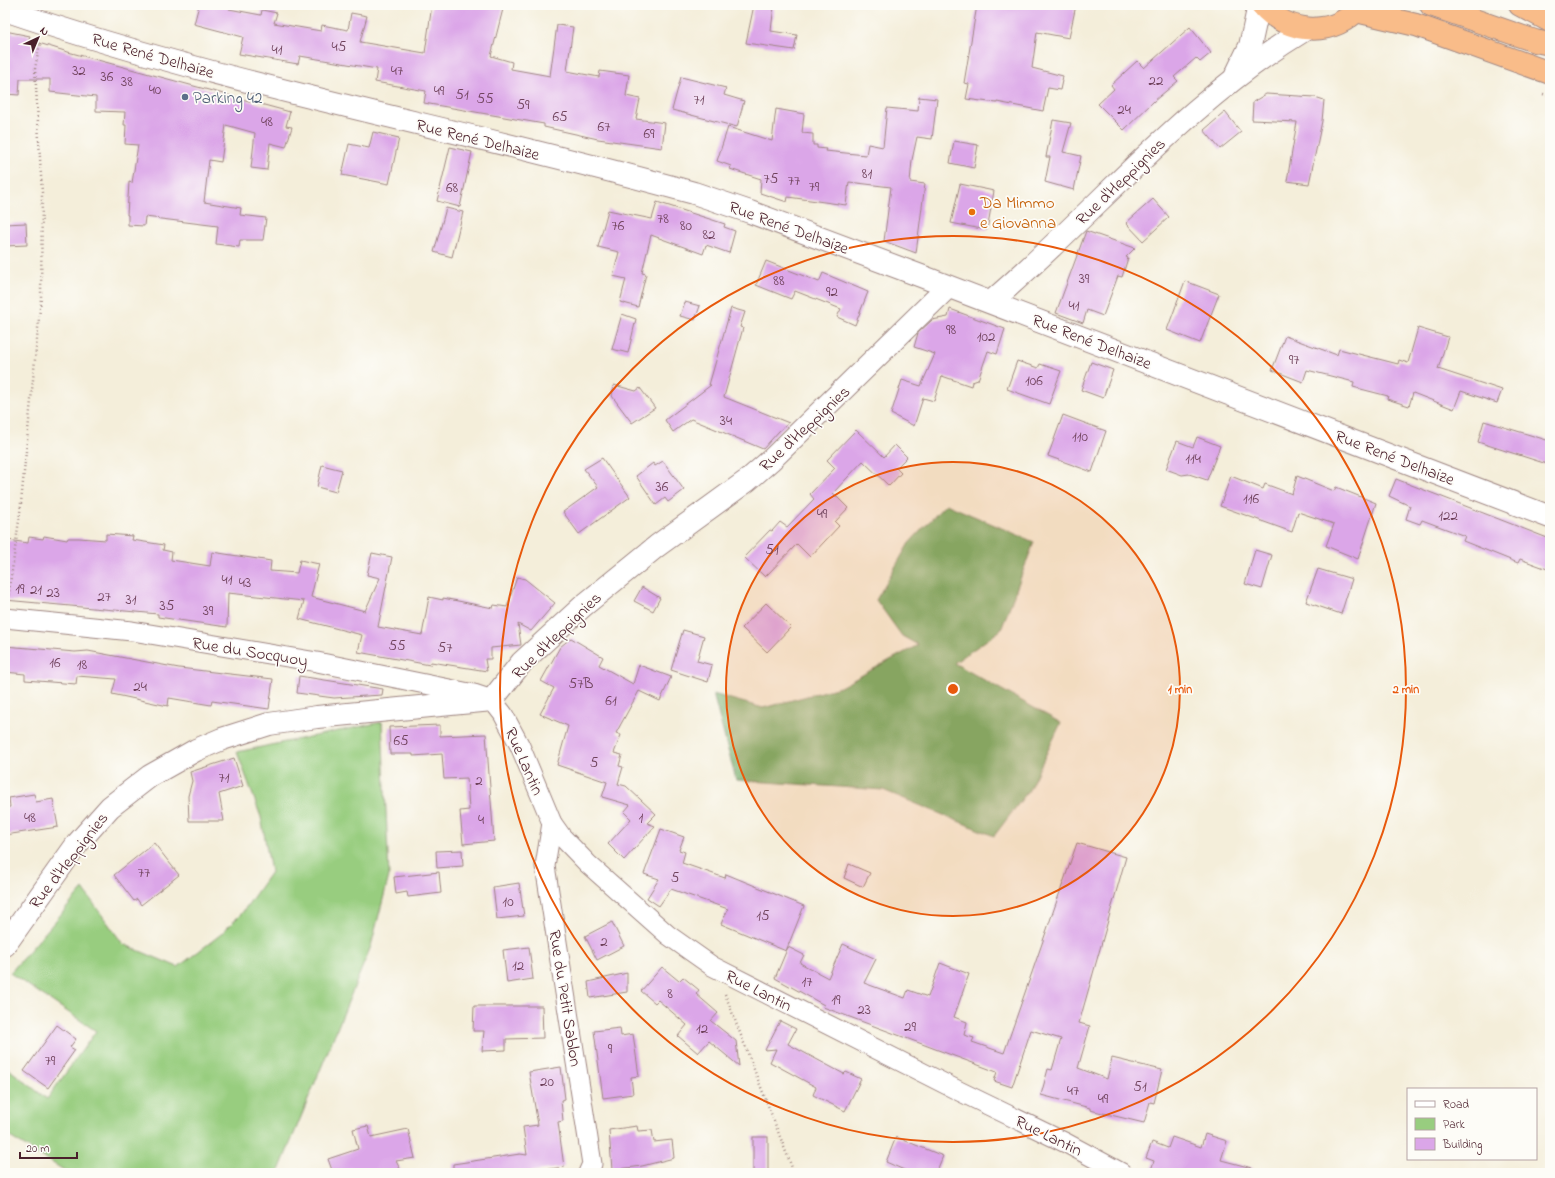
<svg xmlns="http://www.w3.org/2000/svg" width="1555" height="1178" viewBox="0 0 1555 1178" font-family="'Indie Flower',sans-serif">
<rect width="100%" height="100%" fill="#fdfcf7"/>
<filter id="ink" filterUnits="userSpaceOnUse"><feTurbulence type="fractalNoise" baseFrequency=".025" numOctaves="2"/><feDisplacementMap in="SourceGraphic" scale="8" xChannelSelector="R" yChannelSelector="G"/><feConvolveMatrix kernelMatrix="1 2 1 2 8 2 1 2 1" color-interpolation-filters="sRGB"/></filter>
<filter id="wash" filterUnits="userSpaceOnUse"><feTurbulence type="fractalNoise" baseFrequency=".012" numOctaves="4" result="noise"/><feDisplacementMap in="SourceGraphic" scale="16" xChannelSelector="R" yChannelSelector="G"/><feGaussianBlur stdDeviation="0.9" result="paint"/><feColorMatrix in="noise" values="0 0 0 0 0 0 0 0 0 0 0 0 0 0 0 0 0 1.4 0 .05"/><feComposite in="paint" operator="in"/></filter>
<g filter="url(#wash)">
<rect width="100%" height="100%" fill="#f4eeda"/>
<polygon fill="#98cd7f" stroke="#717655" points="382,722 389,876 371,946 278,1173 69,1173 5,1134 5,1066 47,1099 96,1031 10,973 83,889 123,944 178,967 220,935 242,913 271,872 261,817 237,752"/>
<polygon fill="#7ab06e" stroke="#62684c" points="946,504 1034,542 1001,630 954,663 1061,723 1029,790 994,836 883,790 736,780 713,694 763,708 840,687 918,645 902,636 876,600 909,543"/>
<g id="blocks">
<g fill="#dba6e8">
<polygon points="199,5 230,5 229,9 261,15 262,10 277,13 274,23 321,31 322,25 348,30 351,13 367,16 360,42 425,53 432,5 504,5 491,56 512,62 511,69 550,76 557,25 573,27 567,71 599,77 600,71 629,75 626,96 640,99 636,119 665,123 662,148 598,139 544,127 544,124 424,103 426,91 375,82 377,69 300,56 298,64 239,54 243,37 194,24"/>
<polygon points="754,5 774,5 771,31 797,35 794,50 746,43"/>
<polygon points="977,5 1076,5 1069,38 1037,32 1032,68 1063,76 1060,90 1048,88 1043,111 997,102 997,103 966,99 969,84 964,83"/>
<polygon points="1190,27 1211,53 1200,62 1196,58 1174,77 1178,81 1154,101 1124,130 1098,104 1114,89 1111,85 1137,61 1144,68"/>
<polygon points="5,31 30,36 29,40 68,52 290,112 286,126 292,127 286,147 270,143 267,170 251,168 255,133 226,125 221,162 209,160 204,202 241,208 240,215 266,218 263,240 240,240 239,247 216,244 218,226 145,217 144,226 128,225 128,215 127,215 129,182 132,183 138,145 125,144 126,125 124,125 125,112 96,111 96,97 50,92 50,79 20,79 19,95 5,94"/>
<polygon points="681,77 726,88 724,95 744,101 737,127 672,110"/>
<polygon points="1266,94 1315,97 1324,100 1322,121 1309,184 1287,181 1297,122 1252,120 1253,102"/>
<polygon points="919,97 937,99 932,139 917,137 912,160 910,182 925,184 916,253 884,241 891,187 849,182 846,205 788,197 787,202 760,193 761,179 730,169 731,166 717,161 728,127 772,141 776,109 804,114 802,133 813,134 813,145 817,145 817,148 826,149 825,151 866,155 868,144 883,147 887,108 918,111"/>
<polygon points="1225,112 1241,132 1220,149 1204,130"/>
<polygon points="1053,120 1071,123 1063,152 1081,156 1074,190 1045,182 1050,157 1046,157"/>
<polygon points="373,132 399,138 389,184 342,175 349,144 369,148"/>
<polygon points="954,141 978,145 974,168 950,163"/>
<polygon points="450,147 472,152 460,207 437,201"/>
<polygon points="960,184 994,191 987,230 951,223"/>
<polygon points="1153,199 1169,217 1143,241 1126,223"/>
<polygon points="657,202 725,224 724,227 735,231 729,253 706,245 703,254 651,235 642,273 646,274 638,307 620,302 626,279 613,276 619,252 598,247 608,210 652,219"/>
<polygon points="446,208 463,212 452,257 434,252"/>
<polygon points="26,223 27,245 5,246 5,224"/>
<polygon points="1086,231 1135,248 1126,257 1128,258 1122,277 1118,276 1103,316 1087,310 1083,323 1056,313"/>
<polygon points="766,261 819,282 823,273 868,292 855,325 837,317 841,309 795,291 791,299 756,285"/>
<polygon points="1185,281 1219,294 1200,343 1167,330"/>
<polygon points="685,302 700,306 695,320 680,316"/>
<polygon points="731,308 745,312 740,327 743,328 724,397 789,423 779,431 763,449 691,419 673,432 665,420 711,385 709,385"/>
<polygon points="950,309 1005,329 997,354 988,351 978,380 972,382 971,386 942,376 934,401 923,398 914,426 891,414 902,380 921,386 935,354 914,347 918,333 932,320 948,317"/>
<polygon points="622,314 636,319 628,353 612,349"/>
<polygon points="1418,328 1448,337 1438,369 1502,390 1497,403 1461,391 1454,409 1413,393 1409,406 1387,399 1388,396 1353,387 1354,382 1307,370 1303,382 1272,370 1285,336 1337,355 1339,349 1398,364 1399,360 1408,363"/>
<polygon points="1017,361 1038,368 1040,364 1061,371 1049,404 1007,389"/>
<polygon points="1091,362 1113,370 1103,398 1081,390"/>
<polygon points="614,385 636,391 640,388 655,408 632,423 612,396"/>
<polygon points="1063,415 1106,431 1092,472 1048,456"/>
<polygon points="1484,421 1550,441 1550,465 1478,442"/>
<polygon points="856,430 884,457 895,445 907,457 896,468 901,473 889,486 863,461 833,493 848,508 835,522 839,526 810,557 797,544 765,577 744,557 770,530 772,531 780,522 787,527 814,499 810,494 835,468 827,460"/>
<polygon points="1197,437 1220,446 1207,480 1189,474 1182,475 1166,469 1177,441 1193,447"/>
<polygon points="602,458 630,497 579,534 563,512 598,487 584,469"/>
<polygon points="663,461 684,490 668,502 665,498 656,505 636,476 653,463 655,466"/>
<polygon points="322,465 342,470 336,492 317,487"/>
<polygon points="1231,476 1263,489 1265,484 1292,494 1297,476 1334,491 1336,487 1376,503 1358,559 1326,546 1334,524 1298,512 1292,532 1220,506"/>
<polygon points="1396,479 1550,539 1550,570 1520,559 1518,563 1463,541 1465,536 1422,520 1420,524 1406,519 1410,506 1389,496"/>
<polygon points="106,534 133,536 132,540 164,545 163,550 172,552 171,560 210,566 212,552 271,561 270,571 297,573 300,560 319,564 311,597 365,611 380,578 367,575 372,553 392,557 378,627 422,635 429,597 443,600 443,598 493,608 494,605 507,607 517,577 525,579 555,603 531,631 518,624 521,645 491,648 491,659 485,659 487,671 431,662 430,665 358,652 362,635 299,619 304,601 228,593 227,627 158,617 158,614 5,600 5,544 7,545 8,540 28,543 29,537 43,539 44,536 67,540 68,538 79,538 106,540"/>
<polygon points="1255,550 1272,555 1262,589 1245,584"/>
<polygon points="1318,569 1352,579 1341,614 1306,602"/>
<polygon points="642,587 660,598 653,611 634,601"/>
<polygon points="766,603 791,627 767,652 742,628"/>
<polygon points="683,630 704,636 697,661 712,665 708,682 671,670"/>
<polygon points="571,638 603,657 599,665 633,684 639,665 671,677 660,701 639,691 616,733 621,735 614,753 622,755 619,766 623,767 618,784 626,786 656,814 647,823 655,826 624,860 608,844 631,819 624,812 630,805 602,797 607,782 557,765 568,726 540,714 554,688 541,681 560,647"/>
<polygon points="5,646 75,652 88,651 179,668 273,679 269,709 212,701 211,705 169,698 168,706 112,694 116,679 77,676 76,684 25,680 25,674 5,672"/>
<polygon points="299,676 383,689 382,695 334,698 297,693"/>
<polygon points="440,725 440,736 486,734 494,841 463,844 460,811 469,810 467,778 444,779 442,754 413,756 413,754 390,754 389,727"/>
<polygon points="234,758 243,786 219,794 224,821 189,821 188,796 192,781 190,772"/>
<polygon points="34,794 36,802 53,799 58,827 5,835 5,808 10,807 9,798"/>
<polygon points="661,829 684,837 679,850 685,852 682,863 725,878 726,874 804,906 786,951 721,924 728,909 671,889 659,906 647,898 659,879 644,874"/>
<polygon points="154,843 179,875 141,905 137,899 134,901 114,875"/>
<polygon points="1077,843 1126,857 1079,1023 1090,1026 1078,1068 1107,1079 1112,1058 1162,1070 1154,1103 1150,1102 1144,1123 1090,1110 1090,1108 1041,1095 1048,1069 1052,1070 1061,1039 1031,1030 1012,1087 994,1081 997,1072 823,1007 824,1005 775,978 788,947 804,955 800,963 828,978 843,944 876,959 864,983 905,998 908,990 928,997 940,963 969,974 954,1017 967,1022 964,1035 974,1038 972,1042 1004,1053"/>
<polygon points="462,850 463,866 437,868 436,851"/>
<polygon points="849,864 870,873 863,887 844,878"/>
<polygon points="439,872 441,893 408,897 407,892 396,894 394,877"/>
<polygon points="519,883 524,916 497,919 493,887"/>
<polygon points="612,922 624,946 597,960 585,936"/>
<polygon points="529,947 533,979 507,983 503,950"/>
<polygon points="662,967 679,981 683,977 699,990 696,994 718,1013 711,1021 736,1041 739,1066 709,1041 698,1053 678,1036 687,1025 658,1000 655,1003 641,991"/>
<polygon points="627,973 627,992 590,998 588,982"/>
<polygon points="474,1006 542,1006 543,1038 506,1039 506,1050 482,1051 484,1031 473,1031"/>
<polygon points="780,1021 796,1029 788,1044 844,1074 846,1072 861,1079 845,1111 813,1095 816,1087 770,1062 776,1049 765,1050"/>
<polygon points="57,1025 76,1039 70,1047 75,1050 48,1088 24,1071"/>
<polygon points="620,1028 621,1036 633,1034 639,1076 631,1077 633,1094 603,1098 594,1031"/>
<polygon points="561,1067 565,1099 561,1100 563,1121 558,1122 564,1167 522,1173 453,1173 453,1164 520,1154 527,1155 523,1127 538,1125 529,1072"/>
<polygon points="368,1126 371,1137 408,1129 415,1158 396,1161 402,1173 333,1173 328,1159 358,1149 353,1129"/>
<polygon points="637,1126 638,1131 652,1130 654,1142 672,1140 674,1158 642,1166 612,1170 609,1130"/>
<polygon points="1205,1134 1227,1141 1221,1160 1252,1168 1251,1173 1150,1173 1154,1161 1146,1158 1152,1142 1168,1148 1172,1137 1201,1147"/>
<rect x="753" y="1137" width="15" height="36"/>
<polygon points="896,1137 943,1156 936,1173 911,1173 886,1162"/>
</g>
</g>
</g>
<g filter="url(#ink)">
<use href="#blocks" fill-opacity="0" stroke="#9f8682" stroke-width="1"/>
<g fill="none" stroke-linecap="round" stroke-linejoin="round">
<defs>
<g id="minor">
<polyline points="5,618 132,631 317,662 474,694 492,700 503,714 520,746 552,823 562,837 588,864 668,935 712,966 959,1091 1066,1143 1122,1173"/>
<polyline points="552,823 545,866 592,1164 588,1173"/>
</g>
<g id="tertiary">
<path d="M5,10C230,87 465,129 694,193L750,212L921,276L1550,517"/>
<polyline points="1236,75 1250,46 1259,5"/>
<path d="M991,302C1097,211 1184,103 1306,29"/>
<polyline points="5,945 77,844 110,807 150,776 196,750 222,739 269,724 317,717 492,700 522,662 583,606 657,546 748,480 772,459 948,287"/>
</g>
<g id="trunk">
<path d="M1262,5C1288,35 1336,38 1361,5"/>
<polyline points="1431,5 1535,41 1550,44"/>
<polyline points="1520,5 1550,21"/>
<polyline points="1356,11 1416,25 1550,73"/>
</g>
</defs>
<use href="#minor" stroke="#9f8682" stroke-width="21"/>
<use href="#tertiary" stroke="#9f8682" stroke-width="24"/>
<use href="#trunk" stroke="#9f8682" stroke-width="24"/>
<g stroke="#9f8682" stroke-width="2.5" stroke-dasharray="1 3" stroke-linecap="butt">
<polyline points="1543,94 1550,96"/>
<polyline points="8,599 20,513 41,298 42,193 35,69 40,43"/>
<polyline points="725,994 794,1173"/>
</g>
<use href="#minor" stroke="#fff" stroke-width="19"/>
<use href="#tertiary" stroke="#fff" stroke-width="22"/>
<use href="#trunk" stroke="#f9bc89" stroke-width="22"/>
</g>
</g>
<circle cx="953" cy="689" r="227" fill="#e8590c" fill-opacity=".12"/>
<g fill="none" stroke="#e8590c" stroke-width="2">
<circle cx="953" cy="689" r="227"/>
<circle cx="953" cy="689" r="453"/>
</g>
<circle fill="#5c6f8a" stroke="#fdfcf7" stroke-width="1.5" cx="185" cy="97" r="4"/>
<circle fill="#e8710a" stroke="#fdfcf7" stroke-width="1.5" cx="972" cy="212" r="4"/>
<g text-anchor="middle" stroke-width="3.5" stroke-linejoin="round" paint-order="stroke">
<g font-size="15" fill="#6e415a">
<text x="339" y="51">45</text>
<text x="277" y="54">41</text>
<text x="79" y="75">32</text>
<text x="397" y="75">47</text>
<text x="107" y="81">36</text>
<text x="1156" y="85">22</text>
<text x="127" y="86">38</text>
<text x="155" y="94">40</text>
<text x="439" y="95">49</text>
<text x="462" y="99">51</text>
<text x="485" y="103">55</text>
<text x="699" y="104">71</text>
<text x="523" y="109">59</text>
<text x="1124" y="114">24</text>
<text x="560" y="121">65</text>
<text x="267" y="126">48</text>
<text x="604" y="131">67</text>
<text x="649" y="138">69</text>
<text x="867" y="178">81</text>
<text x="771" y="183">75</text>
<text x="794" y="185">77</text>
<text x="814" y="191">79</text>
<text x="452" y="192">68</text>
<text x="663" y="223">78</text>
<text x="618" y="230">76</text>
<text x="686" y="230">80</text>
<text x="709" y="239">82</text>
<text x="1084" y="283">39</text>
<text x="779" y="285">88</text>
<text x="832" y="296">92</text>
<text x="1074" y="310">41</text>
<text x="951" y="334">98</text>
<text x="986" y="341">102</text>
<text x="1294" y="364">97</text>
<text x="1034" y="385">106</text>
<text x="726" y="425">34</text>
<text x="1080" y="441">110</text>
<text x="1193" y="463">114</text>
<text x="662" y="491">36</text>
<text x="1251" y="503">116</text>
<text x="822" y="518">49</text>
<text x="1448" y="520">122</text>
<text x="772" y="554">51</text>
<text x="227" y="584">41</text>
<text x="245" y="587">43</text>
<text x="20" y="593">19</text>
<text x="36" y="594">21</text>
<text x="53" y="597">23</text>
<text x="104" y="601">27</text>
<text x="131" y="604">31</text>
<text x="167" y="610">35</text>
<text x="208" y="615">39</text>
<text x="397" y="650">55</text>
<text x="445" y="652">57</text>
<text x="55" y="667">16</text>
<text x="82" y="669">18</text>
<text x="581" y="688">57B</text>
<text x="140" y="691">24</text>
<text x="611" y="705">61</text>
<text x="401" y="745">65</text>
<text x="594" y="767">5</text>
<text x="224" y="782">71</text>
<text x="479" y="785">2</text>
<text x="30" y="822">48</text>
<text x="641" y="822">1</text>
<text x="481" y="824">4</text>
<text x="144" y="877">77</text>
<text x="675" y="882">5</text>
<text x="508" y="906">10</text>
<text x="763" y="920">15</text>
<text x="604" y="946">2</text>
<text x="518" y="970">12</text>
<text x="807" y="986">17</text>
<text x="670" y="998">8</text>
<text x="836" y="1004">19</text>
<text x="864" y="1014">23</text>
<text x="910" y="1031">29</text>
<text x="702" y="1033">12</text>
<text x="610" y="1053">9</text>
<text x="50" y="1065">79</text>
<text x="547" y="1086">20</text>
<text x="1140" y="1091">51</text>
<text x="1073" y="1095">47</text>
<text x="1103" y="1103">49</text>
</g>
<g font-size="17" fill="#4a1f2b" stroke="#fdfcf7">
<text transform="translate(153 55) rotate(16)" y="6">Rue René Delhaize</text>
<text transform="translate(478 139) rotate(14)" y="6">Rue René Delhaize</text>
<text transform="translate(1120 181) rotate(-44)" y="6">Rue d'Heppignies</text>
<text transform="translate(789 227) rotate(20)" y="6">Rue René Delhaize</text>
<text transform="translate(1092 341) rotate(21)" y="6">Rue René Delhaize</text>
<text transform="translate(804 428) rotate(-43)" y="6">Rue d'Heppignies</text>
<text transform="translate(1395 457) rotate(21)" y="6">Rue René Delhaize</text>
<text transform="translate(556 635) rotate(-44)" y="6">Rue d'Heppignies</text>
<text transform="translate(250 651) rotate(9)" y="6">Rue du Socquoy</text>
<text transform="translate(525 761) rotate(66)" y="6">Rue Lantin</text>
<text transform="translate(68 860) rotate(-52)" y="6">Rue d'Heppignies</text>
<text transform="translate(759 990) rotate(27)" y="6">Rue Lantin</text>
<text transform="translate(566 998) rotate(81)" y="6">Rue du Petit Sablon</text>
<text transform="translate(1049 1135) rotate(26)" y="6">Rue Lantin</text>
</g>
<g font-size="17" fill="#4e5e75" stroke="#fdfcf7" text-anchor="start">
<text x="193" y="103">Parking 42</text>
</g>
<g font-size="17" fill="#c56008" stroke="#fdfcf7" text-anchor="start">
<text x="980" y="208">Da Mimmo<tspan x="980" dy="20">e Giovanna</tspan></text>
</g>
</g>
<circle cx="953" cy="689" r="6" fill="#e8590c" stroke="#fdfcf7" stroke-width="2"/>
<g font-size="12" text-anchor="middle" font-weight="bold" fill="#e8590c" stroke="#fdfcf7" stroke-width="3.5" stroke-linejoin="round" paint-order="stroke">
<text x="1180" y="693">1 min</text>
<text x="1406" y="693">2 min</text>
</g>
<rect width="1555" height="1178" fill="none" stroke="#fdfcf7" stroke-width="20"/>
<rect x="1407" y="1088" width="130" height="72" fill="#fdfcf7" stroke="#b5a4a5"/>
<rect x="1415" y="1101" width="20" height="6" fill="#ffffff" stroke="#b5a4a5"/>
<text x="1443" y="1108" font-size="12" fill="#4a1f2b">Road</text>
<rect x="1415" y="1118" width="20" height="12" fill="#98cd7f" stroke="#b5a4a5"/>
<text x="1443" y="1128" font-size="12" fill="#4a1f2b">Park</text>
<rect x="1415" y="1138" width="20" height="12" fill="#dba6e8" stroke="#b5a4a5"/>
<text x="1443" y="1148" font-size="12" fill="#4a1f2b">Building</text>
<g transform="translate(38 38) rotate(44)" stroke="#fdfcf7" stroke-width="3" paint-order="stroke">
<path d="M0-3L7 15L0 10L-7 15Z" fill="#4a1f2b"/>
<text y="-6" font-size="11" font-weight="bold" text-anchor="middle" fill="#4a1f2b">N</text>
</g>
<path d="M20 1152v6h57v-6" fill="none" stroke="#4a1f2b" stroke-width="2"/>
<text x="26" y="1152" font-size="12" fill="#4a1f2b" stroke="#fdfcf7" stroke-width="3" paint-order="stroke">20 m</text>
</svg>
